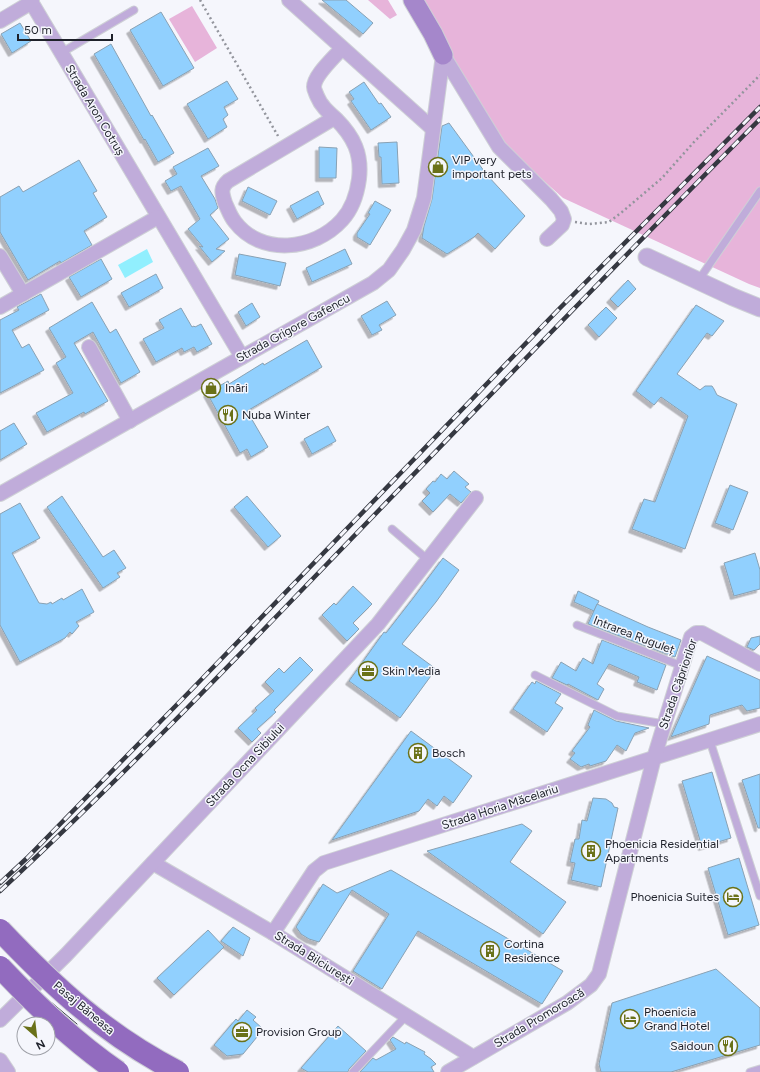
<svg xmlns="http://www.w3.org/2000/svg" width="760" height="1072" viewBox="0 0 760 1072" font-family="Figtree,sans-serif">
<defs>
<filter id="shadow"><feDropShadow dx="-3.5" dy="3.5" stdDeviation="0" flood-color="#0004"/></filter>
</defs>
<rect width="100%" height="100%" fill="#f5f6fc"/>
<g fill="#e7b4da">
<polygon points="368,0 388,0 397,15 390,19"/>
<polygon points="413,0 760,0 760,288 749,284 563,198 506,147"/>
<polygon points="192,6 217,48 195,62 169,19"/>
</g>
<polygon fill="#91effe" points="147,249 153,262 125,278 118,265"/>
<g fill="#91d0fe" stroke="#89a1b3" filter="url(#shadow)">
<polygon points="322,0 346,0 373,23 363,34"/>
<polygon points="161,12 194,68 163,86 130,30"/>
<polygon points="20,23 31,41 12,53 1,34"/>
<polygon points="111,44 151,116 152,115 174,153 158,162 145,139 144,140 94,54"/>
<polygon points="227,81 238,99 224,107 228,115 223,119 227,127 208,139 187,104"/>
<polygon points="364,82 379,104 381,103 391,117 371,130 351,101 354,99 349,92"/>
<polygon points="449,123 487,175 525,216 495,249 478,233 474,237 447,254 422,238 424,226 432,199 442,126"/>
<polygon points="397,142 399,183 382,184 381,157 379,157 378,143"/>
<polygon points="319,147 337,148 336,178 319,178"/>
<polygon points="208,148 219,166 201,176 215,199 218,208 210,215 229,239 216,249 225,251 212,262 199,246 203,247 188,229 200,219 181,186 171,191 165,181 177,174 173,167"/>
<polygon points="79,160 97,191 93,193 107,217 84,231 92,245 61,263 60,261 28,280 0,232 0,197 19,186 23,192"/>
<polygon points="248,187 277,201 270,215 242,201"/>
<polygon points="318,191 324,204 297,219 290,206"/>
<polygon points="375,201 391,210 370,245 357,237 357,233 370,214 368,213"/>
<polygon points="345,249 352,264 312,282 306,268"/>
<polygon points="239,254 286,263 280,286 235,275"/>
<polygon points="101,259 112,279 81,297 69,277"/>
<polygon points="156,274 163,288 129,307 121,293"/>
<polygon points="628,280 636,289 618,307 610,299"/>
<polygon points="41,294 49,310 12,330 22,348 29,344 44,370 0,393 0,320 19,310 17,307"/>
<polygon points="387,301 396,315 379,325 382,330 372,335 361,316"/>
<polygon points="92,302 110,333 116,329 140,372 121,383 93,332 74,343 108,401 85,414 84,412 47,432 36,413 73,393 56,363 66,357 49,328"/>
<polygon points="252,303 260,317 246,326 238,312"/>
<polygon points="696,305 724,321 712,336 707,333 677,374 700,390 705,386 712,386 714,389 717,395 737,404 685,549 632,529 644,499 655,502 688,416 661,397 654,405 636,391"/>
<polygon points="606,307 617,318 599,337 588,325"/>
<polygon points="181,308 192,327 194,326 195,327 201,324 212,344 197,352 194,347 184,352 182,348 156,362 143,339 164,328 159,320"/>
<polygon points="307,340 322,367 247,411 268,447 251,457 247,449 240,453 207,393 228,381 229,384 263,363 264,365"/>
<polygon points="14,423 27,444 0,460 0,431"/>
<polygon points="328,426 336,441 312,454 304,439"/>
<polygon points="454,471 469,484 465,487 471,492 461,503 450,494 433,512 422,501 430,493 426,489 433,481 435,482 441,474 447,479"/>
<polygon points="730,485 748,492 733,530 715,523"/>
<polygon points="62,496 103,557 114,550 126,568 117,573 120,577 103,588 47,507"/>
<polygon points="247,496 281,536 268,547 234,507"/>
<polygon points="20,503 40,538 12,553 39,603 47,604 51,602 52,604 62,598 63,600 82,589 94,612 76,622 79,626 72,634 70,632 65,638 20,662 0,625 0,514"/>
<polygon points="755,553 760,570 760,589 734,596 724,563"/>
<polygon points="443,558 459,570 436,602 402,644 436,669 400,718 349,681 384,632 386,633 414,597"/>
<polygon points="353,586 372,604 353,623 359,629 347,641 322,615 334,603 336,605"/>
<polygon points="578,591 599,601 594,611 574,602"/>
<polygon points="597,604 648,627 681,640 675,657 588,624"/>
<polygon points="760,636 760,644 754,650 747,647 751,638"/>
<polygon points="602,640 666,665 657,690 637,682 639,677 609,664 597,684 604,689 598,700 568,684 567,685 552,678 561,662 576,671 583,658 593,664"/>
<polygon points="707,656 760,680 760,708 747,711 742,705 710,715 709,724 671,737"/>
<polygon points="300,657 313,670 274,710 276,712 257,729 261,733 252,742 238,728 257,710 255,708 274,691 265,682 279,668 284,673"/>
<polygon points="536,681 561,694 555,703 563,708 547,732 513,709 532,682 535,684"/>
<polygon points="594,710 616,721 649,728 635,733 626,751 617,745 606,761 590,766 589,764 581,767 570,759 575,753 572,751 590,727 588,725"/>
<polygon points="411,731 472,776 453,803 444,796 437,806 428,799 419,811 332,840"/>
<polygon points="712,772 731,838 702,847 682,781"/>
<polygon points="760,774 760,828 758,828 742,780"/>
<polygon points="593,798 606,799 612,803 614,807 618,808 601,887 571,880 575,863 570,862 575,839 579,839 582,820 587,821"/>
<polygon points="522,824 532,831 510,862 566,902 543,934 427,851"/>
<polygon points="739,858 759,925 728,935 708,868"/>
<polygon points="391,870 563,971 542,1004 418,931 382,989 353,971 389,914 352,890 319,942 309,939 301,934 296,927 323,884 337,893"/>
<polygon points="233,927 250,938 243,956 221,941"/>
<polygon points="208,930 224,947 174,995 157,978"/>
<polygon points="716,969 760,1008 760,1045 671,1072 601,1072 599,1064 612,1003"/>
<polygon points="247,1010 256,1017 253,1020 262,1028 256,1036 257,1037 243,1054 227,1056 214,1045 236,1019 238,1021"/>
<polygon points="338,1026 366,1051 349,1069 348,1072 308,1072 301,1068"/>
<polygon points="393,1037 405,1044 406,1042 425,1052 424,1054 431,1059 436,1064 431,1067 434,1072 360,1072 373,1058 376,1060 396,1049 390,1040"/>
</g>
<g fill="none" stroke-linecap="round" stroke-linejoin="round">
<defs>
<g id="service">
<polyline points="61,53 134,10"/>
<polyline points="698,281 760,191"/>
<polyline points="392,529 428,560"/>
<polyline points="577,625 682,666"/>
<polyline points="535,675 617,716 664,724"/>
<polyline points="710,741 760,896"/>
<polyline points="353,1072 406,1016"/>
<polyline points="750,1072 760,1069"/>
</g>
<g id="minor">
<polyline points="30,0 242,357"/>
<polyline points="289,0 433,129"/>
<polyline points="0,21 32,2"/>
<polyline points="443,55 499,147 551,199 561,211 564,219 562,225 547,239"/>
<path d="M334,118L228,181C220,188 222,193 225,203C228,209 230,216 235,222C261,256 314,251 342,220C352,209 357,194 359,179C362,154 354,137 336,119C328,112 321,106 317,96C316,93 314,90 314,87C314,75 334,58 342,48"/>
<polyline points="0,256 23,294"/>
<polyline points="0,307 158,217"/>
<polyline points="89,347 130,421"/>
<polyline points="0,494 373,283 389,270 403,250 414,230 424,198 443,55"/>
<polyline points="153,863 273,933 473,1057"/>
<polyline points="273,933 314,871 324,863 760,724"/>
<polyline points="0,1020 66,955 378,624 476,498"/>
<polyline points="0,1060 8,1072"/>
<polyline points="448,1072 567,1003 591,985 599,974 654,758 691,637 696,633 702,633 760,664"/>
</g>
<polyline id="tertiary" points="647,257 733,297 760,308"/>
<polyline id="secondary" points="413,0 433,34 443,55"/>
</defs>
<use href="#service" stroke="#ced0d6" stroke-width="9"/>
<use href="#minor" stroke="#ced0d6" stroke-width="16"/>
<use href="#tertiary" stroke="#ced0d6" stroke-width="19"/>
<use href="#secondary" stroke="#ced0d6" stroke-width="21"/>
<g stroke="#93959d" stroke-width="2.5" stroke-dasharray="2 3" stroke-linecap="butt">
<polyline points="200,0 278,136"/>
<polyline points="575,222 589,224 609,222 622,212 662,178 694,142 760,75"/>
</g>
<use href="#service" stroke="#c0acda" stroke-width="7"/>
<use href="#minor" stroke="#c0acda" stroke-width="14"/>
<use href="#tertiary" stroke="#c0acda" stroke-width="17"/>
<use href="#secondary" stroke="#a587cb" stroke-width="19"/>
<g stroke="#353841" stroke-width="1">
<path d="M0,943C46,993 97,1037 155,1072"/>
<polyline points="45,997 77,1024"/>
</g>
<defs>
<g id="rail">
<polyline points="0,883 27,858 198,683 559,309 760,107"/>
<path d="M0,891C113,786 220,675 327,564C471,415 614,266 760,119"/>
</g>
</defs>
<use href="#rail" stroke="#353841" stroke-width="4.5"/>
<use href="#rail" stroke="#f5f6fc" stroke-width="3" stroke-dasharray="9" stroke-linecap="butt"/>
<defs>
<g id="primary-bridge">
<path d="M0,930C55,988 106,1035 178,1072"/>
<path d="M0,967C37,1006 74,1042 118,1072"/>
</g>
</defs>
<use href="#primary-bridge" stroke="#ced0d6" stroke-width="24" stroke-linecap="butt"/>
<use href="#primary-bridge" stroke="#926bbf" stroke-width="22"/>
</g>
<defs>
<symbol id="shop-ring" viewBox="-11 -11 22 22"><circle r="9.5" fill="#f5f6fc" stroke="#6a7118" stroke-width="1.5"/><path d="M-5-2.5h2.3a2.7 3.5 0 0 1 5.4 0H5L5.5 6h-11ZM-1.5-2.5h3a1.5 2.3 0 0 0-3 0Z" fill="#6a7118"/></symbol>
<symbol id="restaurant-ring" viewBox="-11 -11 22 22"><circle r="9.5" fill="#f5f6fc" stroke="#6a7118" stroke-width="1.5"/><path d="M-5-6h1v4h1v-4h1v4h1v-4h1v5L-1.5 .5V6h-2V.5L-5-1ZM5-6V6H3V1.5H1.5Q1.5-4 5-6Z" fill="#6a7118"/></symbol>
<symbol id="office-ring" viewBox="-11 -11 22 22"><circle r="9.5" fill="#f5f6fc" stroke="#6a7118" stroke-width="1.5"/><path d="M-6-3h4V-5.5h4V-3h4V5H-6ZM-1-4.5V-3h2v-1.5ZM-6 0V1H6V0Z" fill="#6a7118"/></symbol>
<symbol id="building-ring" viewBox="-11 -11 22 22"><circle r="9.5" fill="#f5f6fc" stroke="#6a7118" stroke-width="1.5"/><path d="M-4-6H4V6H1V3H-1V6H-4ZM-2.5-4.3h1.7v1.8h-1.7ZM.8-4.3h1.7v1.8H.8ZM-2.5-1h1.7V.8h-1.7ZM.8-1h1.7V.8H.8Z" fill="#6a7118"/></symbol>
<symbol id="hotel-ring" viewBox="-11 -11 22 22"><circle r="9.5" fill="#f5f6fc" stroke="#6a7118" stroke-width="1.5"/><path d="M-6-4.5h1.5V1H6V5H4.5V3h-9V5H-6ZM-4 0a1.8 1.8 0 1 1 3.6 0ZM.5 0V-2.5h3Q6-2.5 6 0Z" fill="#6a7118"/></symbol>
</defs>
<g fill-rule="evenodd">
<use href="#shop-ring" x="427" y="156" width="22" height="22"/>
<use href="#shop-ring" x="200" y="377" width="22" height="22"/>
<use href="#restaurant-ring" x="217" y="404" width="22" height="22"/>
<use href="#office-ring" x="357" y="660" width="22" height="22"/>
<use href="#building-ring" x="407" y="742" width="22" height="22"/>
<use href="#building-ring" x="580" y="840" width="22" height="22"/>
<use href="#hotel-ring" x="722" y="886" width="22" height="22"/>
<use href="#building-ring" x="479" y="940" width="22" height="22"/>
<use href="#hotel-ring" x="619" y="1008" width="22" height="22"/>
<use href="#office-ring" x="231" y="1021" width="22" height="22"/>
<use href="#restaurant-ring" x="717" y="1035" width="22" height="22"/>
</g>
<g text-anchor="middle" stroke-width="3" stroke-linejoin="round" paint-order="stroke">
<g font-size="12" fill="#1e212a" stroke="#f5f6fc">
<text transform="translate(95 110) rotate(59)" y="4">Strada Aron Cotruș</text>
<text transform="translate(293 328) rotate(-29)" y="4">Strada Grigore Gafencu</text>
<text transform="translate(634 635) rotate(21)" y="4">Intrarea Ruguleț</text>
<text transform="translate(678 684) rotate(-71)" y="4">Strada Căpriorilor</text>
<text transform="translate(245 765) rotate(-47)" y="4">Strada Ocna Sibiului</text>
<text transform="translate(500 807) rotate(-18)" y="4">Strada Horia Măcelariu</text>
<text transform="translate(314 958) rotate(32)" y="4">Strada Bilciurești</text>
<text transform="translate(84 1008) rotate(40)" y="4">Pasaj Băneasa</text>
<text transform="translate(539 1018) rotate(-31)" y="4">Strada Promoroacă</text>
</g>
<g font-size="12" fill="#1e212a" stroke="#f5f6fc" text-anchor="start">
<text x="452" y="164">VIP very<tspan x="452" dy="14">important pets</tspan></text>
<text x="225" y="392">Inâri</text>
<text x="242" y="419">Nuba Winter</text>
<text x="382" y="675">Skin Media</text>
<text x="432" y="757">Bosch</text>
<text x="605" y="848">Phoenicia Residential<tspan x="605" dy="14">Apartments</tspan></text>
<text x="719" y="901" text-anchor="end">Phoenicia Suites</text>
<text x="504" y="948">Cortina<tspan x="504" dy="14">Residence</tspan></text>
<text x="644" y="1016">Phoenicia<tspan x="644" dy="14">Grand Hotel</tspan></text>
<text x="256" y="1036">Provision Group</text>
<text x="714" y="1050" text-anchor="end">Saidoun</text>
</g>
</g>
<g transform="translate(36 1036) rotate(152)"><circle r="19" fill="#f5f6fc" stroke="#9fa1a8"/>
<path d="M0-3L7 15L0 10L-7 15Z" fill="#6a7118"/>
<text y="-6" font-size="11" font-weight="bold" text-anchor="middle" fill="#1e212a">N</text>
</g>
<path d="M18 34v6h94v-6" fill="none" stroke="#1e212a" stroke-width="2"/>
<text x="24" y="34" font-size="12" fill="#1e212a" stroke="#f5f6fc" stroke-width="3" paint-order="stroke">50 m</text>
</svg>
